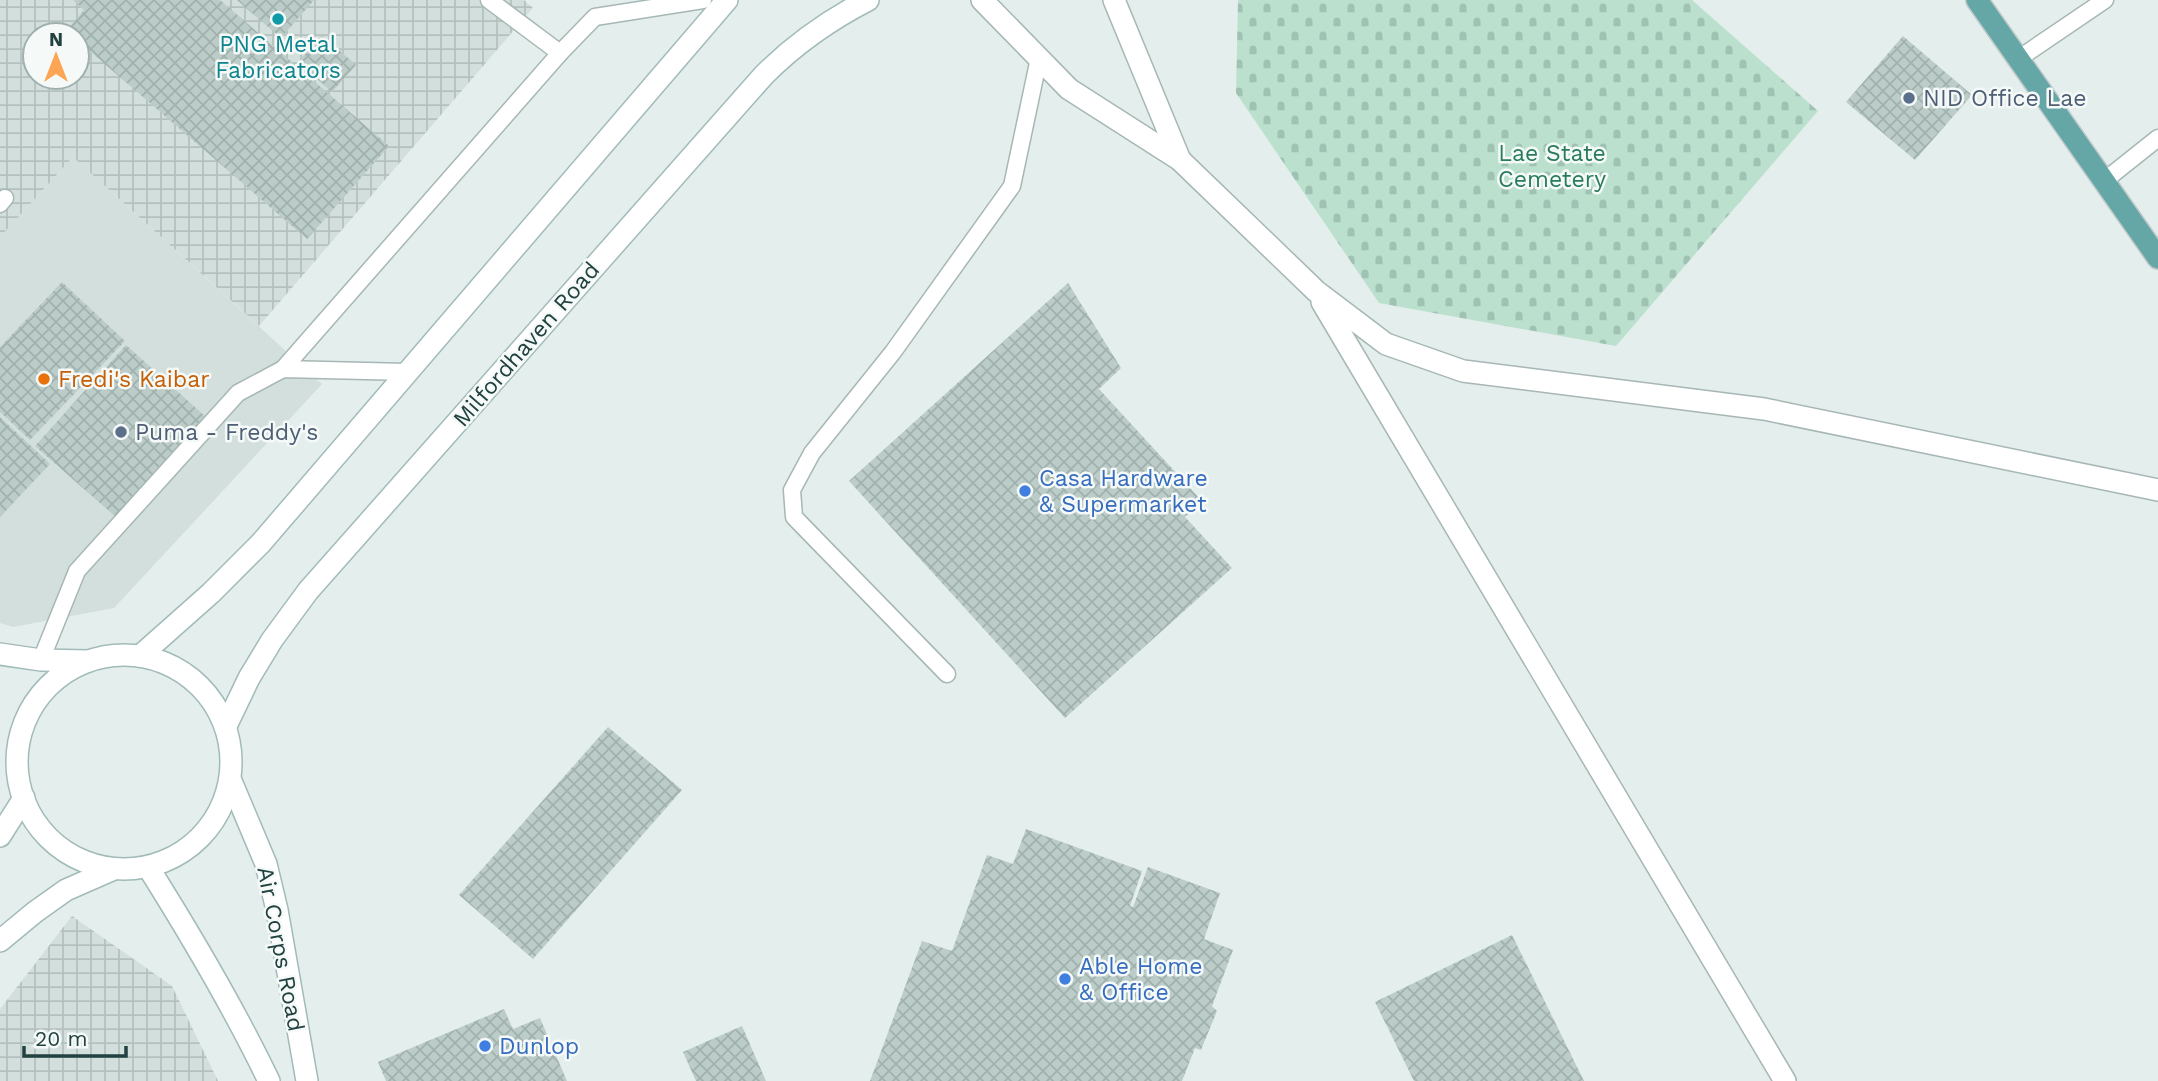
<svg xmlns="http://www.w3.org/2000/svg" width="2158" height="1081" viewBox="0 0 2158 1081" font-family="'Work Sans',sans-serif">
<defs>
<pattern id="industrial-grid" width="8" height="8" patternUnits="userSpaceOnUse" patternTransform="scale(1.75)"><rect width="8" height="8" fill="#d2dfdd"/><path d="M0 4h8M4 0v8" fill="none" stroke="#b4c1bf"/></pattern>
<pattern id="cemetery-stones" width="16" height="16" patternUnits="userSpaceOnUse" patternTransform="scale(1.75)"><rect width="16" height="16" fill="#bbe1ce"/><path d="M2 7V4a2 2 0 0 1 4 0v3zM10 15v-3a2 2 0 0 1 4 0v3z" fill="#a0c2b2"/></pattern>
<pattern id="building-cross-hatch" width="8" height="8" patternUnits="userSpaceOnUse" patternTransform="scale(1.75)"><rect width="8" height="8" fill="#bccdc9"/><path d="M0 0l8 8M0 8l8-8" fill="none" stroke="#a1b1ae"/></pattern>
</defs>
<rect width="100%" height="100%" fill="#e4eeec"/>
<polygon fill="#d2dfdd" points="73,157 322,384 114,608 13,627 0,623 0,237"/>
<g fill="url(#industrial-grid)" fill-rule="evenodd">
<path d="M0,0H524L533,8L259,326L73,157L0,237ZM35,35H77V77H35Z"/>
<polygon points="72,916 172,986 218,1081 0,1081 0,1009"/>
</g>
<polygon fill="url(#cemetery-stones)" points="1238,0 1692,0 1818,111 1616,346 1379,303 1236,93"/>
<g fill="url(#building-cross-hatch)">
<polygon points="73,0 220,0 389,146 307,239 77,40 77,35 71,35 66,31 84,10"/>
<polygon points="237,0 314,0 281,38"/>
<polygon points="322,35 356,65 332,92 298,62"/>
<polygon points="1903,36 1972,95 1915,160 1846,102"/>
<polygon points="62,282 125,341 30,440 0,412 0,347"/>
<polygon points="1068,283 1121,368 1099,389 1202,501 1185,517 1232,568 1065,718 849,481"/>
<polygon points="126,345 207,418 117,518 35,446"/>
<polygon points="0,417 50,464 0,517"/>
<polygon points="608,727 682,790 533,959 459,895"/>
<polygon points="1026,829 1142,871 1130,906 1133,907 1148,867 1220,893 1204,939 1233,950 1212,1006 1217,1011 1201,1050 1195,1048 1182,1081 870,1081 922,941 952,951 987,855 1013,864"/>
<polygon points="1512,935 1584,1081 1414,1081 1375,1002"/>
<polygon points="504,1009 513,1029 540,1018 567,1081 386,1081 378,1062"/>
<polygon points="742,1026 766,1081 696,1081 683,1052"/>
</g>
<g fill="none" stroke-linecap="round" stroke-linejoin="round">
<defs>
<g id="lane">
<polyline points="489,0 560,53"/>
<polyline points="2018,59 2105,0"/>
<polyline points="2104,181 2158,138"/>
<polyline points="0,204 5,198"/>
<polyline points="283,369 560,53 595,17 703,0"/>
<polyline points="41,660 77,571 238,393 283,369 407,372"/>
<polyline points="947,674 794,517 792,490 812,453 893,352 1012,186 1039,58"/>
</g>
<g id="street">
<polyline points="982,0 1069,89 1180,160 1316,291 1386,344 1463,371 1764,409 2158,490"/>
<polyline points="1114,0 1180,160"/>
<polyline points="1322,302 1785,1081"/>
</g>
<g id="secondary">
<polyline points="0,654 41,660 88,661"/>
<circle cx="124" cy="762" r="107"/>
<polyline points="140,656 211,593 261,543 727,0"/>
<path d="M226,726L249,678L272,640L308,591L764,75C795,44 829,20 868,0"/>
<polyline points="231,781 266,864 277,910 307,1081"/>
<polyline points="0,836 24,798"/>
<path d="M148,867C192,937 233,1006 269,1081"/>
<polyline points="0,941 35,912 66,890 114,869"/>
</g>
<polyline id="primary" points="1977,0 2158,258"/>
</defs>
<use href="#lane" stroke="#a6b7b5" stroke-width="19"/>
<use href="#street" stroke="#a6b7b5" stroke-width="24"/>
<use href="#secondary" stroke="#a1bbb9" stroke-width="24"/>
<use href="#primary" stroke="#c1caca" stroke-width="24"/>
<use href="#lane" stroke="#fff" stroke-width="16"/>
<use href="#street" stroke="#fff" stroke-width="21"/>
<use href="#secondary" stroke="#fff" stroke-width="21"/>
<use href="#primary" stroke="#65a7a6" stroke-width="21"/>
</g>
<circle fill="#0f9aa8" stroke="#f5faf9" stroke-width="2.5" cx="278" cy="19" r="7"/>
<g fill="#5c6f8a" stroke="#f5faf9" stroke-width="2.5">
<circle cx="1909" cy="98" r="7"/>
<circle cx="121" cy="432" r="7"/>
</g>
<circle fill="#e8710a" stroke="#f5faf9" stroke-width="2.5" cx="44" cy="379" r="7"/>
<g fill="#3f7fe0" stroke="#f5faf9" stroke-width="2.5">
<circle cx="1025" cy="491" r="7"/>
<circle cx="1065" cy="979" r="7"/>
<circle cx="485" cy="1046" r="7"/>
</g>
<g text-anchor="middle" stroke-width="5" stroke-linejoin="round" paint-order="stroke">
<g font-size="23" fill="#0d838f" stroke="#f5faf9">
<text x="278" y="52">PNG Metal<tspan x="278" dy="26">Fabricators</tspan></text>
</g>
<g font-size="23" fill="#4e5e75" stroke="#f5faf9" text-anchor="start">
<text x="1923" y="106">NID Office Lae</text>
<text x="135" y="440">Puma - Freddy's</text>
</g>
<g font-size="23" fill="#287c5c" stroke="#f5faf9">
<text x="1552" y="161">Lae State<tspan x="1552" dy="26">Cemetery</tspan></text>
</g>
<g font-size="23" fill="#214241" stroke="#f5faf9">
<text transform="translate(526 344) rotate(-49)" y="8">Milfordhaven Road</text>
<text transform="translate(281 949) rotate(79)" y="8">Air Corps Road</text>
</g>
<g font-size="23" fill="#c56008" stroke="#f5faf9" text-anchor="start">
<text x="58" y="387">Fredi's Kaibar</text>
</g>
<g font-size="23" fill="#366cbe" stroke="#f5faf9" text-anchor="start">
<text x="1039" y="486">Casa Hardware<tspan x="1039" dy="26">&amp; Supermarket</tspan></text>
<text x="1079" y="974">Able Home<tspan x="1079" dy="26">&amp; Office</tspan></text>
<text x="499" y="1054">Dunlop</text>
</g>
</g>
<g transform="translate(56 56)"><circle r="33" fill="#f5faf9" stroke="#a0b0af" stroke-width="2"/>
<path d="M0-5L12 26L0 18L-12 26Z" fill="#fca554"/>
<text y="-10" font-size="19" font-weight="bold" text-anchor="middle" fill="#214241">N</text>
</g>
<path d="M24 1046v10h102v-10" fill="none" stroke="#214241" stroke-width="3.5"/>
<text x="35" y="1046" font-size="21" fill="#214241" stroke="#f5faf9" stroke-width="5" paint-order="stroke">20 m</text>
</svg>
